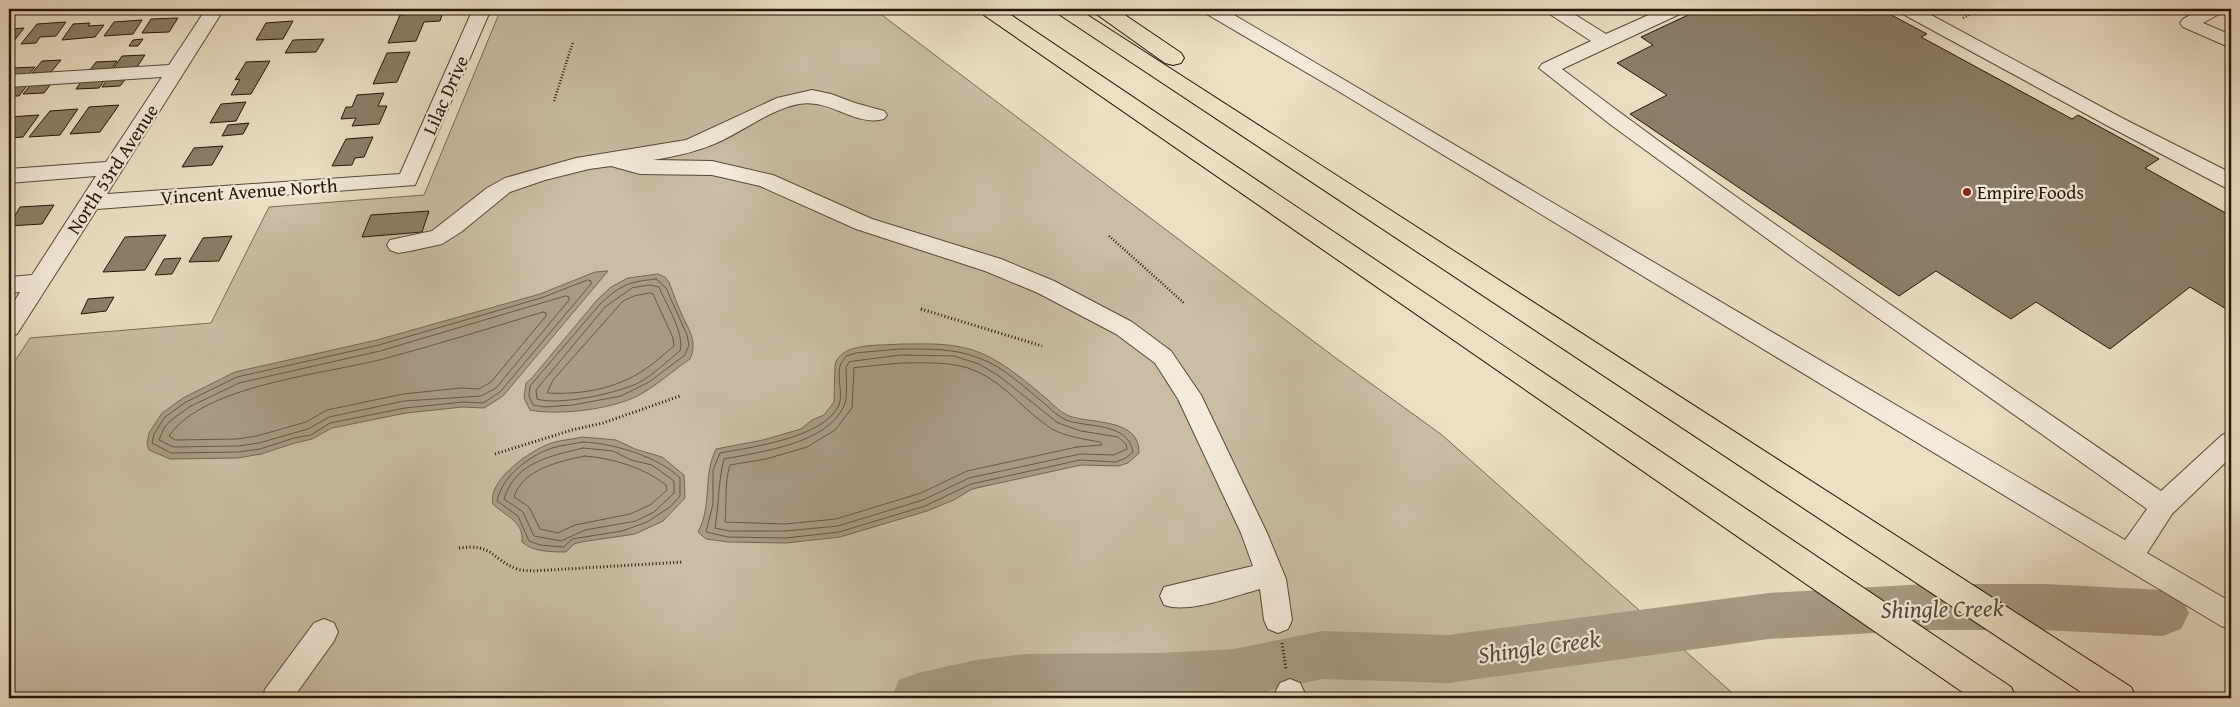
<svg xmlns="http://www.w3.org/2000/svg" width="2240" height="707" viewBox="0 0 2240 707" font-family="'Gentium Book Plus',serif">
<rect width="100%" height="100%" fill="#ecdfc4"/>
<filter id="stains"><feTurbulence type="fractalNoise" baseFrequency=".004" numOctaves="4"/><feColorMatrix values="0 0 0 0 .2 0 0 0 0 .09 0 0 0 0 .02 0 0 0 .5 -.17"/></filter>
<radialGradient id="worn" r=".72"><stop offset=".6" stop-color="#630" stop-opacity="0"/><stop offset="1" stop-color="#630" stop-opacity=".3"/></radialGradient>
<polygon fill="#cabda4" stroke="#786955" points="501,9 874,9 1333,356 1442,435 1738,698 9,698 9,370 30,338 211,323 269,207 424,195"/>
<g fill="#a89a83" stroke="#746551">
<polygon points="608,271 503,396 484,408 463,407 406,413 332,428 312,439 295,443 261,454 238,458 170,459 149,450 147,443 149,433 162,413 183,398 235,372 377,340 540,294 595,272"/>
<path d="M658,274L665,277L669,282C673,293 677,304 682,315C689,330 698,342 690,359C675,369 662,381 646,391C620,409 560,416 530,410L524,398L526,383L531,379L597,300L611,287L628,278Z"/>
<path d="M900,344C928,344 956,342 983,354C1006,364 1028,383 1048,400C1055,406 1060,412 1069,416C1092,424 1140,418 1139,453L1128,463L1118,466L1081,465L972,489L954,500L927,511L840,537L786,543L728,542L706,539L698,532C713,503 702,478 716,449L763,440L801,429L812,420L824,415L834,402L835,365C840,342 881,346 900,344Z"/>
<path d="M582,437L616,440L635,449L662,457L684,475L685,498L663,521L635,534L581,542L574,544L566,552C552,552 533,552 522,542C524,521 505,516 493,504C487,482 526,454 544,446C556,440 570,440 582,437Z"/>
</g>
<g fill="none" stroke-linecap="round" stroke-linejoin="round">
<g stroke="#665844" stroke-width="1">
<path d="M656,279L666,288L687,335L689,345L685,355L649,382L621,396L573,405L544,407L533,405L529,396L530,386L601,303C622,284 629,282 656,279Z"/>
<polygon points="588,280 591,281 591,284 500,392 483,403 463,402 405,408 330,423 311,435 294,438 260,449 238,452 171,453 152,443 154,434 165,417 186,402 237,377 379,345 541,298"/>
<path d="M650,285L659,287C666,304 685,334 680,351C667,361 654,374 640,382C620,393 558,406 537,399L536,390L605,307L632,288Z"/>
<path d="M650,293L653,294L673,338L674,346C664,354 655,363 644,370C616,389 580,395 547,393L553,380L623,301L634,296Z"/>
<polygon points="566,296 569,297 569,300 496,388 481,396 404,401 329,417 308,429 259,443 238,446 173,447 159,440 164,428 170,421 189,407 239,383 380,351"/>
<path d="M543,312L546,313V316L491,382L479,389L461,388L403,394L327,410L306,422L257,436L237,439L175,440L169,436C203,385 326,374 383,359C436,345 490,328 543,312Z"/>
<path d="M900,349C927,349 954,348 979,358C1004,367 1024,387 1045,404C1051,410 1058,416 1066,420C1088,428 1128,422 1133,452L1126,458L1116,462L1080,460L971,484L925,506L839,532L786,538L728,537L706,532L713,504V470L720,453C752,447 824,438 839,405C843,394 837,378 840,366C841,363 844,359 846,356L856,353Z"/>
<path d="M901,355L954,356L979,364L999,376L1058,423L1081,431L1118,437L1126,444L1127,449L1114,455L1080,454L969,478L923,500L838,526L785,531H729L715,528C719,504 718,482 724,459C760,452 827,444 844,406C848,398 846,376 846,367L849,362Z"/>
<path d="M901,363C926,363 953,361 976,371C1006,384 1025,412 1052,429C1066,437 1085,439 1100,442L1102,445L1077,447L967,471L921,493L836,519L785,524L725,522C727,501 724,485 730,465L766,459L807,447L835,430L852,408L854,368Z"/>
<path d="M583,442C613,443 659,457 680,478V496L670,507L647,522L622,531L572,539L564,547L540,545L529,541L518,516L497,501C502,476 529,456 552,448C562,445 573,444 583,442Z"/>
<path d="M583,448L613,451L631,460L652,465L674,481V493L654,512L636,521L585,530L561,541L534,536L523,512L504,499C515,462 551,456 583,448Z"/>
<path d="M585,456C612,458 645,468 666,485L667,490L650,505L630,514L575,525L558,533L540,529L529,507L514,497C522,469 561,461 585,456Z"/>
</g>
<polygon fill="#a89a83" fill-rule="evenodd" points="1926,584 2044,584 2163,590 2181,597 2189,613 2181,629 2163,636 2044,630 1926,630 1769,639 1448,683 1322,679 1236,698 891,698 899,680 918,673 976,660 1023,654 1159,653 1234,649 1322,631 1448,635 1769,593"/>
</g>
<g fill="#8c7e69" stroke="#251506">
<polygon points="1701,9 1705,9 1716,15 1728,9 1880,9 1927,34 1921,37 2072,119 2078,115 2159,159 2145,168 2231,216 2231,312 2190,287 2110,349 2036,302 2011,319 1936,271 1899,296 1630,114 1667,95 1617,63 1653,45 1641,37"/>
<polygon points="443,12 440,21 424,22 416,41 388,43 400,15"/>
<polygon points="178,18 169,32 142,33 151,19"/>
<polygon points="142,20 133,34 104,36 114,22"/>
<polygon points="293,21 283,39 256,40 266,23"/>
<polygon points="66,22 56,36 40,37 36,43 21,44 37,24"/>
<polygon points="90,23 88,26 104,25 95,37 62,40 73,24"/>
<polygon points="24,28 14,41 9,41 9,29"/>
<polygon points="143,39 138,46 129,46 133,40"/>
<polygon points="324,39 316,52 285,53 293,40"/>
<polygon points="410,52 397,82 373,84 387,53"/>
<polygon points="145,55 137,67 113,69 122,56"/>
<polygon points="61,60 51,72 32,73 42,61"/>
<polygon points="117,61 111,69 90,70 96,62"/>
<polygon points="270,61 251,94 231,95 240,79 235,80 246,62"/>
<polygon points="35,67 28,75 9,77 13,68"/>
<polygon points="128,76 120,86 102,87 109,77"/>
<polygon points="106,78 99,88 76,89 83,79"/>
<polygon points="53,81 44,93 23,94 33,82"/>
<polygon points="29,83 19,96 9,96 10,84"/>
<polygon points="384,93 378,106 387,106 379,124 352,126 356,118 341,119 346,107 352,107 357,95"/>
<polygon points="246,102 236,121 210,123 221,104"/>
<polygon points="119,105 100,132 70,134 89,107"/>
<polygon points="78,109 60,135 29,137 50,111"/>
<polygon points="39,115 23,137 9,138 9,117"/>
<polygon points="249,123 243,134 222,136 228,125"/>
<polygon points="373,137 364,157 355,158 352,165 332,166 346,139"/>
<polygon points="223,146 212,165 182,167 194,148"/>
<polygon points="54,205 42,224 9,226 20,207"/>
<polygon points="429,211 422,232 362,237 371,215"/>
<polygon points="166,235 145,270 103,272 125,237"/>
<polygon points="232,236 219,261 189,262 203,238"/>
<polygon points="181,258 172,274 155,275 164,259"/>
<polygon points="114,297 106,311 81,314 88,299"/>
</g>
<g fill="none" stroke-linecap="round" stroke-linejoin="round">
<defs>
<g id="minor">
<polygon points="206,9 224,9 107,194 400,174 473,9 491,9 415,185 97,209 17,334 9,337 9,310 20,292 9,293 9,277 32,275 96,176 9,183 9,169 106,162 162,77 9,87 9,75 169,65"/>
<path d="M1202,9H1224L2125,540L2147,509L1795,259L1611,125L1539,68L1542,64L1591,41L1548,13L1545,9H1566L1606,34L1662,9H1685L1682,13L1562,69C1757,217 1961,352 2161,491L2222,435L2231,432V457L2172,514L2147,553L2231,602V629L2221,626L2119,565L1338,91L1205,13Z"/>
<polygon points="1898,9 1920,9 2122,118 2231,173 2231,189 2224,187 2108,126 1901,13"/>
<polygon points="2202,9 2224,9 2221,13 2203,23 2231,35 2231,48 2183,27 2180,23 2183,19"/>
<path d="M812,90L831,94L855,103L884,111L887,115L884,119C856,127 829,98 799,104C772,109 748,128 723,140C701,151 677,156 653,160L712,161L773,175L872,219L1001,259L1054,281L1132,322L1171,351L1201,395L1267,533L1286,579L1292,620L1288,629L1278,633L1268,629L1264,620L1260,589C1234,596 1189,614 1164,605L1160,596L1164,587L1253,566L1241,533L1178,399L1155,363L1116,334L1038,293L985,271L856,229L760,186L712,175L640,174L611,166L589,169L545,180L510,192L461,232L442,244L410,251L398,253L390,250L387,245L390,240L432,231L487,188L505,178L576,158L686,140L777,98Z"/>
<polygon points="324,619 334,623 338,632 334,641 293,698 261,698 266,688 314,623"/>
<polygon points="1290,679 1300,683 1307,698 1277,698 1275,693 1280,683"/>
</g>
<g id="highway">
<polygon points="978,9 1002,9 2011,687 2016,698 1971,698 981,13"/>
<polygon points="1054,9 1078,9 2131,687 2136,698 2090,698 1057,13"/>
<polygon points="1092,9 1116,9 1181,53 1184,58 1181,63 1173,65 1165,63 1095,13"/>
</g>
</defs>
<use href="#minor" stroke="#574836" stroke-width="2"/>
<use href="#highway" stroke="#251506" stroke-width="2"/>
<g stroke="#251506" stroke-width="2.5" stroke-dasharray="1 2" stroke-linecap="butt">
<polyline points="9,13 80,9"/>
<polyline points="1963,18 1980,9"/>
<polyline points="554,101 573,42"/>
<polyline points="1109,236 1185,304"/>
<polyline points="921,309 924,310"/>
</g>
<g stroke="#251506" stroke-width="3" stroke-dasharray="1 2.5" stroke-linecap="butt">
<polyline points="921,309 1042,346"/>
<polyline points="495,454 572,430 603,423 680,396"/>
<path d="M459,548C493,543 491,559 517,569C522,571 528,570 533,571L683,562"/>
<polyline points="1282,643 1286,669"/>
</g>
<use href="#minor" fill="#f3ead9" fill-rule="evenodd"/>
<use href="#highway" fill="#ecdfc4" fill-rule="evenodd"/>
</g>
<circle fill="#8f2418" stroke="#f3ead9" stroke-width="2" cx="1967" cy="192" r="5"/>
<g text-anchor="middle" stroke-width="4.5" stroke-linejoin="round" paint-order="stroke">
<g font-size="19" fill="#251506" stroke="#f3ead9">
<text transform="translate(445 95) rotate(-66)" y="7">Lilac Drive</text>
<text transform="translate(112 169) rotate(-57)" y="7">North 53rd Avenue</text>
<text transform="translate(249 191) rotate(-4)" y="7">Vincent Avenue North</text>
</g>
<g font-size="19" fill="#251506" stroke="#f3ead9" text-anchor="start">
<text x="1977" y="199">Empire Foods</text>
</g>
<g font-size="24" font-style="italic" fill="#594a38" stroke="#f3ead9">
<text transform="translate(1942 609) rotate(-1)" y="8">Shingle Creek</text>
<text transform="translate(1539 647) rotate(-8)" y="8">Shingle Creek</text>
</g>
</g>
<rect width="2240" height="707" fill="none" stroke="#ecdfc4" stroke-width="30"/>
<rect x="10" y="10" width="2220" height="687" fill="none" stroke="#251506" stroke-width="2.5"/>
<rect x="15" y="15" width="2210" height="677" fill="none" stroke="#251506"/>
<rect width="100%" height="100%" filter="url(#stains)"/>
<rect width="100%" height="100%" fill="url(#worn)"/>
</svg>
